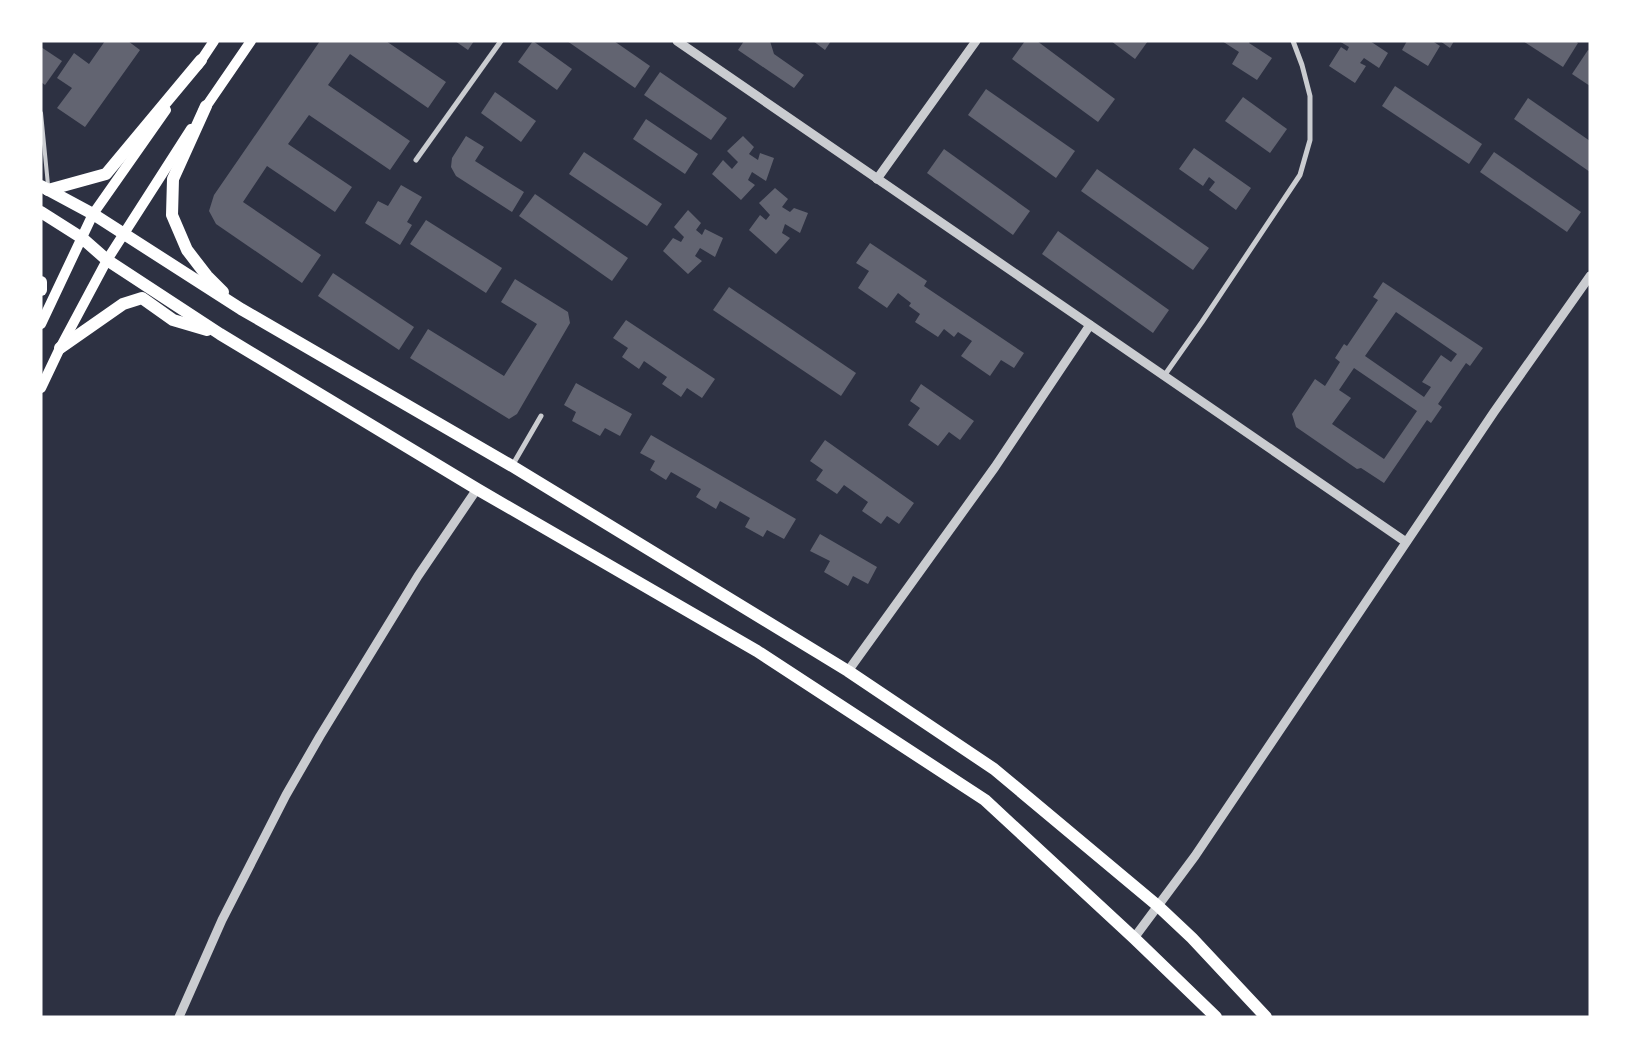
<svg xmlns="http://www.w3.org/2000/svg" width="1631" height="1058" viewBox="0 0 1631 1058" font-family="Cabin,sans-serif">
<rect width="100%" height="100%" fill="#2d3142"/>
<g fill="#626471" fill-rule="evenodd">
<polygon points="105,41 128,41 140,50 85,127 57,108 72,88 57,78 74,53 89,64"/>
<polygon points="320,41 386,41 446,82 428,108 350,54 328,85 410,141 390,170 309,115 288,144 352,187 335,212 267,166 243,202 321,255 302,283 216,224 209,211 214,195"/>
<polygon points="455,41 474,41 468,50"/>
<polygon points="533,41 572,69 557,90 518,62"/>
<polygon points="567,41 614,41 650,66 635,88"/>
<polygon points="744,41 770,41 774,54 804,75 794,88 738,50"/>
<polygon points="813,41 831,41 825,50"/>
<polygon points="1025,41 1037,41 1115,99 1098,122 1012,59"/>
<polygon points="1111,41 1148,41 1135,59"/>
<polygon points="1222,41 1250,41 1249,43 1272,58 1257,80 1232,64 1239,52"/>
<polygon points="1339,41 1370,41 1388,53 1379,68 1364,58 1360,63 1366,66 1355,83 1329,66 1341,47 1347,51 1349,47"/>
<polygon points="1407,41 1435,41 1434,42 1440,46 1428,66 1402,50"/>
<polygon points="1440,41 1454,41 1450,48"/>
<polygon points="1523,41 1575,41 1578,43 1563,67"/>
<polygon points="41,47 62,61 45,85 41,82"/>
<polygon points="1588,50 1590,51 1590,86 1572,74"/>
<polygon points="660,72 727,118 711,140 644,95"/>
<polygon points="1395,86 1482,144 1469,164 1382,106"/>
<polygon points="986,89 1075,151 1056,178 968,115"/>
<polygon points="495,92 536,121 521,142 481,113"/>
<polygon points="1243,97 1287,129 1270,153 1225,121"/>
<polygon points="1528,98 1590,141 1590,172 1514,119"/>
<polygon points="646,119 698,154 685,174 633,139"/>
<polygon points="466,136 484,147 475,161 524,192 512,212 456,176 451,167 452,158"/>
<polygon points="743,136 754,147 749,154 758,160 760,153 774,158 766,181 752,172 748,180 755,185 741,200 712,174 723,160 732,169 738,162 727,151"/>
<polygon points="1194,148 1251,188 1236,210 1209,190 1215,182 1209,177 1203,186 1179,169"/>
<polygon points="944,149 1030,211 1013,235 927,173"/>
<polygon points="584,152 662,204 647,226 569,174"/>
<polygon points="1494,152 1581,212 1567,232 1480,172"/>
<polygon points="1097,169 1209,248 1193,270 1081,191"/>
<polygon points="401,185 422,197 407,222 412,225 400,245 365,223 378,201 388,206"/>
<polygon points="775,188 788,199 782,207 790,212 794,208 808,213 800,233 785,224 782,233 790,238 776,254 749,230 760,215 766,220 770,215 759,203"/>
<polygon points="535,194 628,258 612,281 519,216"/>
<polygon points="688,210 701,223 696,230 702,235 705,229 723,238 715,257 700,248 695,256 702,261 688,274 663,251 673,238 681,242 684,237 674,227"/>
<polygon points="426,220 502,268 486,293 410,244"/>
<polygon points="1058,231 1169,310 1153,333 1042,254"/>
<polygon points="870,243 927,281 924,286 1024,353 1014,368 1001,360 990,376 961,356 972,341 958,332 954,337 944,329 938,337 915,322 920,314 909,306 911,303 898,293 887,308 858,288 869,271 856,263"/>
<polygon points="333,273 414,327 399,350 318,296"/>
<polygon points="515,279 568,312 570,323 517,414 509,419 410,358 428,329 504,376 537,324 501,302"/>
<path d="M1383,282L1483,348L1470,366L1466,363L1438,404L1442,407L1431,423L1427,420L1384,483L1361,468L1357,469L1296,427L1292,414L1315,379L1325,386L1340,362L1335,358L1344,344L1347,346L1378,300L1373,297ZM1396,312L1457,354L1451,362L1441,355L1422,382L1431,387L1424,397L1365,356ZM1354,368L1417,411L1384,459L1332,424L1351,398L1339,390Z"/>
<polygon points="729,287 856,373 841,396 713,310"/>
<polygon points="626,320 715,379 702,398 687,388 681,397 662,384 667,377 644,361 639,369 622,357 628,348 613,338"/>
<polygon points="576,383 632,414 620,436 605,428 600,436 572,421 576,412 564,405"/>
<polygon points="921,384 974,421 960,440 949,432 938,446 908,425 920,408 910,401"/>
<polygon points="651,435 796,519 784,539 767,530 763,537 745,527 750,518 720,501 716,509 696,497 701,489 671,472 666,480 650,470 655,461 640,453"/>
<polygon points="825,440 914,503 899,524 887,516 881,524 862,511 868,502 844,485 837,494 816,480 823,470 810,461"/>
<polygon points="820,534 877,567 868,584 853,576 848,586 824,572 830,561 810,551"/>
</g>
<g fill="none" stroke-linecap="round" stroke-linejoin="round">
<polyline stroke="#caccd0" stroke-width="4" points="41,113 48,185"/>
<g stroke="#caccd0" stroke-width="5">
<polyline points="416,160 501,41"/>
<polyline points="1164,376 1202,322 1300,175 1310,140 1310,96 1302,65 1293,41"/>
<polyline points="512,466 541,416"/>
</g>
<g stroke="#caccd0" stroke-width="9">
<polyline points="677,41 1406,542"/>
<polyline points="877,179 976,41"/>
<polyline points="848,671 995,467 1090,325"/>
<polyline points="1134,938 1195,856 1494,412 1590,276"/>
<polyline points="179,1017 222,920 286,795 320,736 418,576 477,489"/>
</g>
<g stroke="#fff" stroke-width="10">
<polyline points="198,65 214,41"/>
<polyline points="203,111 251,41"/>
<polyline points="41,324 93,214 166,110"/>
<polyline points="41,388 60,348 107,260 191,129"/>
</g>
<g stroke="#fff" stroke-width="12">
<polyline points="206,106 173,179 172,215 187,250 207,276 223,292"/>
<polyline points="41,186 93,214 241,309 512,466 848,671 994,769 1158,906 1192,938 1266,1017"/>
<polyline points="48,190 106,174 201,60"/>
<polyline points="41,212 82,238 107,260 220,334 477,489 757,651 985,800 1134,938 1216,1017"/>
<polyline points="41,282 41,290"/>
<polyline points="60,348 123,304 142,298 173,320 207,330"/>
</g>
</g>
<rect width="1631" height="1058" fill="none" stroke="#ffffff" stroke-width="85"/>
</svg>
